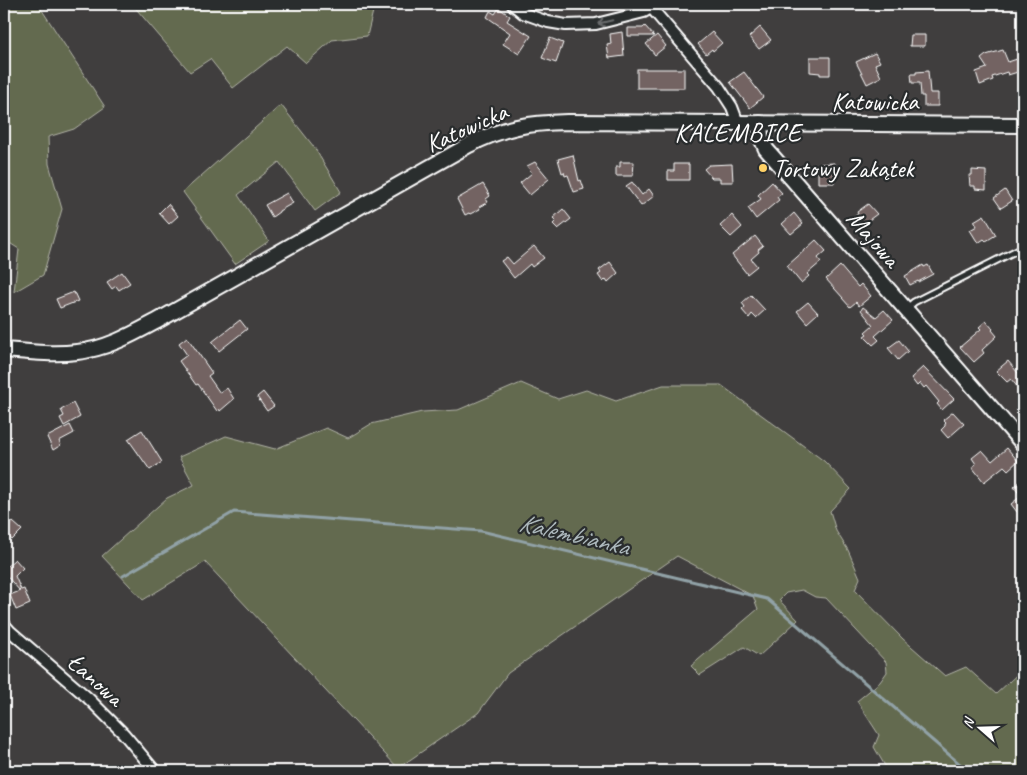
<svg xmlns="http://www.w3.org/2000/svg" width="1027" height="775" viewBox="0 0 1027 775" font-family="Caveat,sans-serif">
<rect width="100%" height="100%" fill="#403e3e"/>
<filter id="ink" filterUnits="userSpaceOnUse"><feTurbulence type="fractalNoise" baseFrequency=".02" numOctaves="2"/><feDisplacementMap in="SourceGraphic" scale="10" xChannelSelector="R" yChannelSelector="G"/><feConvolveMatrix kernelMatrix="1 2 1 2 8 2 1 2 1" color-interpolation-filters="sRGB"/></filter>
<g filter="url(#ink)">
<g fill="#646a50" stroke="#b2b4a8">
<polygon points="4,4 38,4 105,107 74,129 48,137 49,164 62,209 43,275 14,292 19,249 8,242 4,248"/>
<polygon points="132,4 362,4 374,7 367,36 332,40 306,63 287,46 233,88 210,59 190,72"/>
<polygon points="281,105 314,147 341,192 315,211 279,162 238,195 269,241 235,264 183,192"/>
<polygon points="521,383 558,399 586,390 616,401 663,385 721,385 824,461 851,489 830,511 836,531 848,550 860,578 855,590 903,639 945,676 966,667 996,694 1023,669 1023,771 888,771 874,747 879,735 857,701 880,682 887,672 886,662 826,598 815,597 802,590 786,593 779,600 798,620 759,656 744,647 700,675 691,666 758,609 753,596 677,556 508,673 478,713 398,768 205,562 143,600 102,556 167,498 194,485 179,457 226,436 275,449 326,428 348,438 371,424 422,412 458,410"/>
</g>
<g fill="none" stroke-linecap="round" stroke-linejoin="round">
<polyline stroke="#91a2a7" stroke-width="3" points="123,576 234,512 481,531 767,599 968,771"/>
</g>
<g fill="#736462" stroke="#fff">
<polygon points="499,8 510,16 507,21 531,36 519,54 503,44 510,33 487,17 490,11 495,14"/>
<polygon points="645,26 654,36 628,36 628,28 643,28"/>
<polygon points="760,27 771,40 759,49 749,37"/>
<polygon points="622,32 624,56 609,58 607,45 611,44 610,34"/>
<polygon points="712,32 722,43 713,51 712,49 706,54 698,44"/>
<polygon points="657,35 666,46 655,55 646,44"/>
<polygon points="911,35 925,35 925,46 910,46"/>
<polygon points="550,38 563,43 556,63 542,58"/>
<polygon points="1003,50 1008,62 1017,59 1021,71 1008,75 1007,72 992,77 993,80 980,85 976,72 987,68 981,59 986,55"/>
<polygon points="875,53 880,62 875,64 881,77 867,84 856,62"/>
<polygon points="810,57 830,57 830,75 820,75 820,73 810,72"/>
<rect x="637" y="69" width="47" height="19"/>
<polygon points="928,71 930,93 938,93 938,106 924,106 924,96 921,96 920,83 912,83 911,74 916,74 916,72"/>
<polygon points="744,72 763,97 750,108 730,82"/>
<polygon points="573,155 579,181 581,180 584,189 574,192 568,175 565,176 564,172 562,173 558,159"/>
<polygon points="535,162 549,179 530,195 520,183 532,173 527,166"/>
<polygon points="620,162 634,162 633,176 616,176 616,167 620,167"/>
<polygon points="834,163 834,183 818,183 818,164"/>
<polygon points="674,164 689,164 689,180 668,180 668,171 674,171"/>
<polygon points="732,164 733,182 720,182 720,178 712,178 704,169 709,165"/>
<polygon points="972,170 986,171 986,190 975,189 975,186 970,186 969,175 972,175"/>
<polygon points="632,182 642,195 649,189 654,196 641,206 626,186"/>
<polygon points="772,182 782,193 777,197 779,200 756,219 748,208 761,199 758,195"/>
<polygon points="483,184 490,196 486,199 488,202 479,207 480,209 470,214 469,213 465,215 457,199"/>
<polygon points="1005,190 1012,201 1001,208 994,198"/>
<polygon points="287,193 293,203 279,211 279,212 272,217 265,205"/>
<polygon points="168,204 178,216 169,224 159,213"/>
<polygon points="868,204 877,214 858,228 851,219 858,214 857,212"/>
<polygon points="563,209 571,219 558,229 553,224 556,221 553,218"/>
<polygon points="794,213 803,224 791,234 782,224"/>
<polygon points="732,215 742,227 731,237 720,226"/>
<polygon points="984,215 996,235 986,241 984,239 978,243 970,230 977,226 974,221"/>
<polygon points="755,236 763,246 758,250 759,252 751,259 757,266 747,274 732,255"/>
<polygon points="816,240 826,251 818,258 821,262 807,274 809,276 801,283 787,266"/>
<polygon points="534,246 544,258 532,267 530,264 514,278 501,261 507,257 513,264"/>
<polygon points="610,262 618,273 608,282 606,279 603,282 598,275 601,273 599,270"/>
<polygon points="923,265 924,267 928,265 933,274 918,282 918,281 910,285 905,276"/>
<polygon points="840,266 858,287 861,284 871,296 859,306 856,302 850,307 842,298 843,298 826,279"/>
<polygon points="122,272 130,283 119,290 116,286 112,289 107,282"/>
<polygon points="74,292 78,301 60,308 56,299"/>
<polygon points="751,295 765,310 756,318 752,314 749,318 742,310 745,307 742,303"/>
<polygon points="808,302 818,313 807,323 797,311"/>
<polygon points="863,307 876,317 884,310 893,320 875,336 879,340 873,345 864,336 867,334 865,332 873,325 861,310"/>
<polygon points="240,320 247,329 219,351 212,342"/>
<polygon points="986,321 993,329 992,330 997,336 982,350 984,353 974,362 960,347 981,329 979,327"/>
<polygon points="187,337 212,373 208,376 220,393 227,388 234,399 220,411 219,409 217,411 198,384 196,385 179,361 187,355 179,343"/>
<polygon points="899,340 908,351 898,360 888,348"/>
<polygon points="1008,361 1023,379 1023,394 1011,379 1007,382 996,371"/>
<polygon points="923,367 954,399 942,410 937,404 939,402 926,386 924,388 920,383 917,386 911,378"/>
<polygon points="263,392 274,406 267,411 257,397"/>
<polygon points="73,403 80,417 64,426 60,418 64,416 61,410"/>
<polygon points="953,412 964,424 948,438 941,430 945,426 945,424 946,423 943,420"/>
<polygon points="70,425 74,433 59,441 61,445 53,450 47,437"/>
<polygon points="142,430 162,462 150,470 128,439"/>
<polygon points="1007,448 1018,461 1008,470 1004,466 984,482 972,467 976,464 972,458 982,450 992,461"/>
<polygon points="1023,479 1023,506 1017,512 1011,504 1021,496 1014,487"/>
<polygon points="13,522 22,530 12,540 4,532"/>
<polygon points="15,559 23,568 15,576 21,590 24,589 30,604 16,610 10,595 20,591 4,573 4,569"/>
</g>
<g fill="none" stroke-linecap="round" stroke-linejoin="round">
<defs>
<polyline id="lane" points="906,309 914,302 1023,247"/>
<g id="street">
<polyline points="512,4 523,13 548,22 566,25 596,24 644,12 651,8"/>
<polyline points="648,4 719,87 732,107 738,123"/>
<polyline points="4,624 10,631 88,698 124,734 155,771"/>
</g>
<g id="secondary">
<polyline points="760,123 761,138 766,149 1023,444"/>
<path d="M4,350C28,352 53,355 77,352C107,349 133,334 159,320L469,145C504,127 528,123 567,122L1023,125"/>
</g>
</defs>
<use href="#lane" stroke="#fff" stroke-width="9"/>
<use href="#street" stroke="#fff" stroke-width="14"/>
<use href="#secondary" stroke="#fff" stroke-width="18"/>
<use href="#lane" stroke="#2a2d2e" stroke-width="5"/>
<use href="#street" stroke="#2a2d2e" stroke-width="10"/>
<use href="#secondary" stroke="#2a2d2e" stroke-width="14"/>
</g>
<defs><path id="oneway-shaft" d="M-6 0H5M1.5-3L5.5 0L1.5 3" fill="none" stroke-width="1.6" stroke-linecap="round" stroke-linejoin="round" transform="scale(1.25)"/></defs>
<use stroke="#6a6c6d" href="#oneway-shaft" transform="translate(605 22) rotate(167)"/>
</g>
<circle fill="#ffd166" stroke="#2a2d2e" stroke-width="2" cx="763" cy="168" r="5"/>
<g text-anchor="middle" stroke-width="4.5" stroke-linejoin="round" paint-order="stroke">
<g font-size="25" fill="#fff" stroke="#2a2d2e">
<text x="875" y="110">Katowicka</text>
<text transform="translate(466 127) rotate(-24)" y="9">Katowicka</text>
<text transform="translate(874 238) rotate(49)" y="9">Majowa</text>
<text transform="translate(96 679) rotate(42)" y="9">Łanowa</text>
</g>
<g font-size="25" fill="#fff" stroke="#2a2d2e" text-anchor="start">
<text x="773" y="177">Tortowy Zakątek</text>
</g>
<g font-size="26" letter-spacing="1" fill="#fff" stroke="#2a2d2e">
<text x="738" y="141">KALEMBICE</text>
</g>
<g font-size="26" font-style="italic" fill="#adb9bd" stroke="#2a2d2e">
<text transform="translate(574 534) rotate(13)" y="9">Kalembianka</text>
</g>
</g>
<rect width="1027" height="775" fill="none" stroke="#2a2d2e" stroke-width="20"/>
<rect x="10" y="10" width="1007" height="755" fill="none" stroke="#fff" stroke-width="2" filter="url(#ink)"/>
<g transform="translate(980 728) rotate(290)" stroke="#2a2d2e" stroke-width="4" paint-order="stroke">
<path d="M0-4L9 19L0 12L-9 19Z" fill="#ffffff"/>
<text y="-8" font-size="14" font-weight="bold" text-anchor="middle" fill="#ffffff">N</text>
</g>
</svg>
